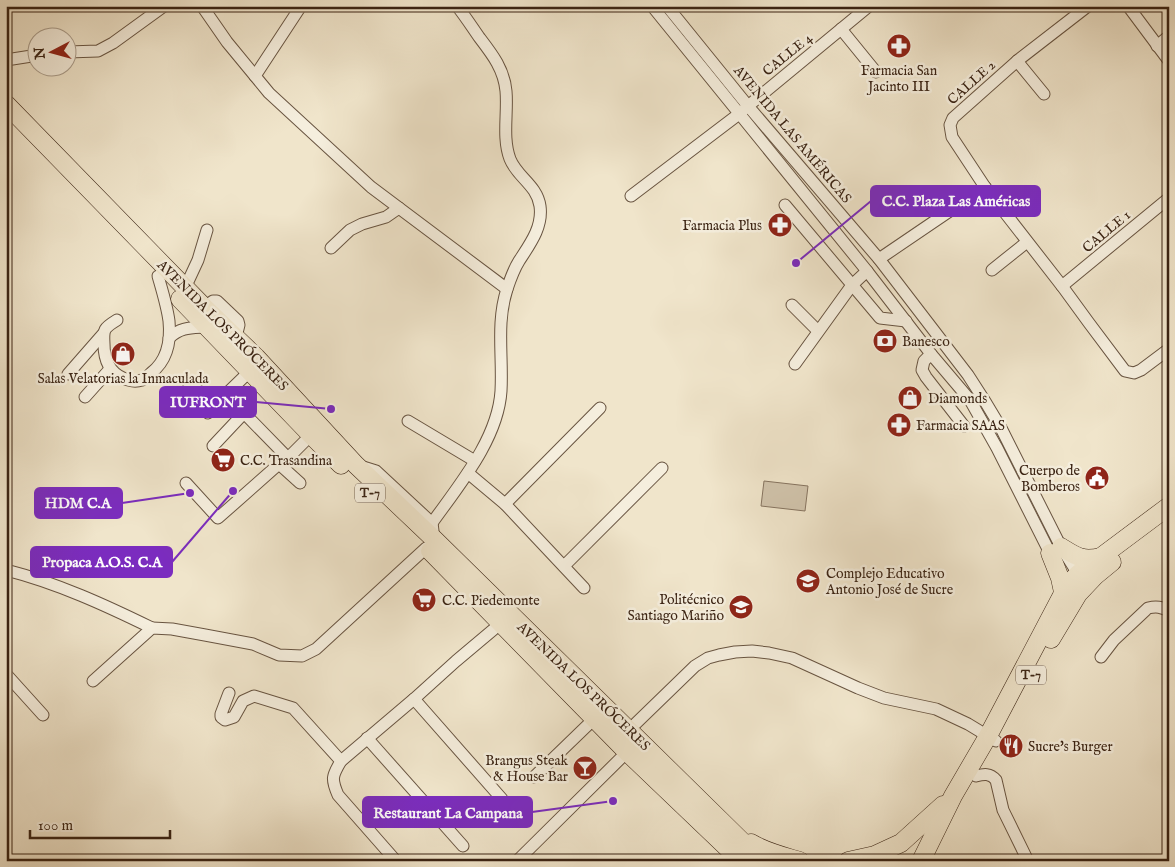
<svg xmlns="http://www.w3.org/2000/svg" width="1175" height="867" viewBox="0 0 1175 867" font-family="'IM FELL English',serif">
<rect width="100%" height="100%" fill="#f0e5cb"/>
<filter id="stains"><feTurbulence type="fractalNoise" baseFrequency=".004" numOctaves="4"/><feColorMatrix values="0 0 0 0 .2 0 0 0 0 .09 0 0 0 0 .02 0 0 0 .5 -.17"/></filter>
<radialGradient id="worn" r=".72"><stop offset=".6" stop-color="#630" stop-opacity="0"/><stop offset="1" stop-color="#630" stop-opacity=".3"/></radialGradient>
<polygon fill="#d1c4ac" stroke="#867460" points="764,481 808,486 805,511 761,506"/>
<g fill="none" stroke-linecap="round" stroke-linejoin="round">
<defs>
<g id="minor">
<polyline points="202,6 227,42 269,93 371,187 507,289"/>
<polyline points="652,6 867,271 931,354 970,400 997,448 1053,559"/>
<polyline points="667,6 748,106 879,259 968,375 986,403 1001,428 1061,547 1082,580"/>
<polyline points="1088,6 1017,61 953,118 950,125 952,137 985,187 1062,286 1089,323 1125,371 1134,373 1141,370 1169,349"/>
<polyline points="1128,6 1169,61"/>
<polyline points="841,29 876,72"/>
<polyline points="1157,46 1169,36"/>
<polyline points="68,52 98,51 113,43 164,6"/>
<polyline points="6,60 38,55"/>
<polyline points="1017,61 1044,94"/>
<polyline points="255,76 301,6"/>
<polyline points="631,196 739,114 748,106 869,6"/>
<polyline points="785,205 880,318 906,321"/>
<polyline points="331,248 350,230 362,224 386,217 399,208"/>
<polyline points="879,259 985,187"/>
<polyline points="992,270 1027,242"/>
<polyline points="1062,286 1169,198"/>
<polyline points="185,288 198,260 207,230"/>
<polyline points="792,305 818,331"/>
<polyline points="204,307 213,301 217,301 238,321 239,325 236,337"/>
<path d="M117,320C104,328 103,329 104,344C104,360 109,372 123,378C129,381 136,382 142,380C145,379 149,375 151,373C168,360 171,341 169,321C167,306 162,290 158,276"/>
<path d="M169,338C181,327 190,328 206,327"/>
<polyline points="931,354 924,361 922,370 926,377 964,426"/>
<polyline points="795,364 852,285 867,271"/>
<polyline points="68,374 103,334"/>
<polyline points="186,380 215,405"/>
<polyline points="228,393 244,413 288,458"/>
<polyline points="85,397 110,369"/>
<polyline points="208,413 215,405 249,372"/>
<polyline points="408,421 475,461"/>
<polyline points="213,446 244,413"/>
<polyline points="279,464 300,483"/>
<polyline points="360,466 376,471 432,523 433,531"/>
<polyline points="468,473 505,504 584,588"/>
<polyline points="186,483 218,518 279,464 288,458 311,435"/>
<polyline points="505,504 600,408"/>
<path d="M432,523C459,485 498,439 501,391C503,356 496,323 507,289C510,280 514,269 519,261C530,244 543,227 540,206C537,185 517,177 510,159C502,138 508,113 506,91C504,69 492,54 479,37C472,27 465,16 457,6"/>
<polyline points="564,566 662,468"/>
<path d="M6,570C57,583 105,605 152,628"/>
<path d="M1101,657L1114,640L1148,608C1157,606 1161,607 1169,611"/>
<polyline points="6,674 43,715"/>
<polyline points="93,681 152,628 172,629 205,635 253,644 279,655 302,656 316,649 426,548"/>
<polyline points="229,693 221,714 221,717 225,720 234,717 243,701 254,696 293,708 341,761"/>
<polyline points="414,699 502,799"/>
<polyline points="629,730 695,666 708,658 719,655 735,652 752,651 769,653 792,658 858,688 884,698 936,709 968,724 996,741"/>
<polyline points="367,738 463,846"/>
<path d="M976,776C984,774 990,773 996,780L1003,810L1028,861"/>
<polyline points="534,777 594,719"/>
<path d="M396,861L338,795C331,779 332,776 341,761L414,699L456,661L500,624"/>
<polyline points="517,861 627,752"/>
</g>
<g id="highway">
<polyline points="6,104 204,307 256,357 356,465 435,540 762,861"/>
<polyline points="180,299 311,435 341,465"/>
<path d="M1061,547C1077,557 1082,561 1101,557"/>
<polyline points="430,551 627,752 741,861"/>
<polyline points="1050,553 1060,578 1063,592"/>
<polyline points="1051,639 1078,594 1095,576 1112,562"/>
<path d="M751,843C766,852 783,856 800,861"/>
<polyline points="848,861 875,855 901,843 943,805"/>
<polyline points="921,861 953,796 988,736 1068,584 1078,574 1169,506"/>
</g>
</defs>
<use href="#minor" stroke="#685441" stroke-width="13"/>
<use href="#highway" stroke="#3a2313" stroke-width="19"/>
<use href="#minor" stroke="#f5eedd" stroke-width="11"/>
<use href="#highway" stroke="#f0e5cb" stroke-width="18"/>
</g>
<defs>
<symbol id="pharmacy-disc" viewBox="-11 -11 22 22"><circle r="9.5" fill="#8f2418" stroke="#f5eedd"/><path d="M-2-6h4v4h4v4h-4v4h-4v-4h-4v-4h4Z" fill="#fff"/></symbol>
<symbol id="bank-disc" viewBox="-11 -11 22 22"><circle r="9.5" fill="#8f2418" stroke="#f5eedd"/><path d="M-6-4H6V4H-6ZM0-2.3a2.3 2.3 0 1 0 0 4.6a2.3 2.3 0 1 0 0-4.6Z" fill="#fff"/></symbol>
<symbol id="shop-disc" viewBox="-11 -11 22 22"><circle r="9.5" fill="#8f2418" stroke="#f5eedd"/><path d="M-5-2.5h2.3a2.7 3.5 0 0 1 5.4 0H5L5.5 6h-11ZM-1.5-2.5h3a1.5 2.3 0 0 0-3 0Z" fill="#fff"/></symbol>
<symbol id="supermarket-disc" viewBox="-11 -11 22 22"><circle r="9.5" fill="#8f2418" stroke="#f5eedd"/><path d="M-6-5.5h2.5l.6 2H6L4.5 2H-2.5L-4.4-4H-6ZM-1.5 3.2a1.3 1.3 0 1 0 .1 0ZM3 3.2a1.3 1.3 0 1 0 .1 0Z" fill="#fff"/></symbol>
<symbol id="civic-disc" viewBox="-11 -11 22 22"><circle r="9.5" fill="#8f2418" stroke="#f5eedd"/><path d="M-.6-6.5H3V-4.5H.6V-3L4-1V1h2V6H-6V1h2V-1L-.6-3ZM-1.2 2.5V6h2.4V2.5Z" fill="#fff"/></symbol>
<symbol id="university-disc" viewBox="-11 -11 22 22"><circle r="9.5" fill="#8f2418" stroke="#f5eedd"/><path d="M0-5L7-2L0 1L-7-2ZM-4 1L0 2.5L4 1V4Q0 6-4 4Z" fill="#fff"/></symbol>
<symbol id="restaurant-disc" viewBox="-11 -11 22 22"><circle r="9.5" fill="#8f2418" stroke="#f5eedd"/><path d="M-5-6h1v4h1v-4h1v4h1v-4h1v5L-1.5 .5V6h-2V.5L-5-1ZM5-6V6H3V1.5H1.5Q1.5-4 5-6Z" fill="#fff"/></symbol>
<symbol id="bar-disc" viewBox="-11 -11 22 22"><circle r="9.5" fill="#8f2418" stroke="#f5eedd"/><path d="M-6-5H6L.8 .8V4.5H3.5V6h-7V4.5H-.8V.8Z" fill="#fff"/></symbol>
</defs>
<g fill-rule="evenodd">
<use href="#pharmacy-disc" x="885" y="32" width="28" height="28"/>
<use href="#pharmacy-disc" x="766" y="211" width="28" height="28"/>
<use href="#bank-disc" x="871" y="327" width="28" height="28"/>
<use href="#shop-disc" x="109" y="340" width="28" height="28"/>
<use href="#shop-disc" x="896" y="384" width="28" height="28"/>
<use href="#pharmacy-disc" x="885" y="411" width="28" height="28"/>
<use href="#supermarket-disc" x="209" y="446" width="28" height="28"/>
<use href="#civic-disc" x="1083" y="464" width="28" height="28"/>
<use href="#university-disc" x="794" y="567" width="28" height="28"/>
<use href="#supermarket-disc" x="410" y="586" width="28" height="28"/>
<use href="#university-disc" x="727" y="593" width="28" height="28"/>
<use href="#restaurant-disc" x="997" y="732" width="28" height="28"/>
<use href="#bar-disc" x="571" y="754" width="28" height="28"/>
</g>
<g text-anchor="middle" stroke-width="5" stroke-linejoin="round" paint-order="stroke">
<g fill="#f5eedd" stroke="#726050" stroke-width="1">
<rect x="355" y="483.5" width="30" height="19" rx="4"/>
<rect x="1016" y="665.5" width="30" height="19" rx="4"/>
</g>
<g font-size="12" font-weight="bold" fill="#3a2313">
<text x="370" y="497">T-7</text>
<text x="1031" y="679">T-7</text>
</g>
<g font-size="14" fill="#3a2313" stroke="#f5eedd">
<text transform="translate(787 54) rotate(-39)" y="5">CALLE 4</text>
<text transform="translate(971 82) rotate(-42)" y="5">CALLE 2</text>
<text transform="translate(793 134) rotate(50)" y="5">AVENIDA LAS AMÉRICAS</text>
<text transform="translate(1106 231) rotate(-40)" y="5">CALLE 1</text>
<text transform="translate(223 325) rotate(45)" y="5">AVENIDA LOS PRÓCERES</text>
<text transform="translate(584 686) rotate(44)" y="5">AVENIDA LOS PRÓCERES</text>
</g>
<g font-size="14" fill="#3a2313" stroke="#f5eedd" text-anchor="start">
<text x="899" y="75" text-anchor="middle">Farmacia San<tspan x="899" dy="16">Jacinto III</tspan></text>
<text x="762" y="230" text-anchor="end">Farmacia Plus</text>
<text x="902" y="346">Banesco</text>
<text x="123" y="383" text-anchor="middle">Salas Velatorias la Inmaculada</text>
<text x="928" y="403">Diamonds</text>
<text x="916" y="430">Farmacia SAAS</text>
<text x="240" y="465">C.C. Trasandina</text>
<text x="1080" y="475" text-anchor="end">Cuerpo de<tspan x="1080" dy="16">Bomberos</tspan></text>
<text x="826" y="578">Complejo Educativo<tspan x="826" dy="16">Antonio José de Sucre</tspan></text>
<text x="724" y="604" text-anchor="end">Politécnico<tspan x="724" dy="16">Santiago Mariño</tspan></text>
<text x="442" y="605">C.C. Piedemonte</text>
<text x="1028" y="751">Sucre's Burger</text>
<text x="568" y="765" text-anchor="end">Brangus Steak<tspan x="568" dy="16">&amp; House Bar</tspan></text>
</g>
</g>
<path fill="none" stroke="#7b2cbf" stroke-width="2" d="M796 263L871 201M331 409L256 402M190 493L122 503M233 491L172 562M613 801L532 812"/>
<g fill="#7b2cbf" stroke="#f5eedd" stroke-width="2">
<circle cx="796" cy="263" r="5"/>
<circle cx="331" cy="409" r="5"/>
<circle cx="190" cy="493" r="5"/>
<circle cx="233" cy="491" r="5"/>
<circle cx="613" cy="801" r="5"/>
</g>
<g fill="#7b2cbf" stroke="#7b2cbf" stroke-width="2">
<rect x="871" y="186" width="169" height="30" rx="5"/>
<rect x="160" y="387" width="96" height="30" rx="5"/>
<rect x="35" y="488" width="87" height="30" rx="5"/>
<rect x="31" y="547" width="141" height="30" rx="5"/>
<rect x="363" y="797" width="169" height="30" rx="5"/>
</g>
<g font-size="15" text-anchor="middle" font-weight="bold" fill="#fff">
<text x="956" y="206">C.C. Plaza Las Américas</text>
<text x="208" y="407">IUFRONT</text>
<text x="78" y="508">HDM C.A</text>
<text x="102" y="567">Propaca A.O.S. C.A</text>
<text x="448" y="818">Restaurant La Campana</text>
</g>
<rect width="1175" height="867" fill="none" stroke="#f0e5cb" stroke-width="25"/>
<rect x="8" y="8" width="1160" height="852" fill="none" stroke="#3a2313" stroke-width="2.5"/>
<rect x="12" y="12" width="1150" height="842" fill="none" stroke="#3a2313"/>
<g transform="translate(52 52) rotate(264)"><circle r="24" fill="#f5eedd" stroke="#aa9d8c"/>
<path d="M0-4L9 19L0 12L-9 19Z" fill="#8f2418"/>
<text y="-8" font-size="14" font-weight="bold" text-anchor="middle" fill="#3a2313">N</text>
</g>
<path d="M30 830v8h140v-8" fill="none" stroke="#3a2313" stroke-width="2.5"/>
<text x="38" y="830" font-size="15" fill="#3a2313" stroke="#f5eedd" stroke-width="4" paint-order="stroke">100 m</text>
<rect width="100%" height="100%" filter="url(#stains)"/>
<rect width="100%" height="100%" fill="url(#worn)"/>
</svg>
